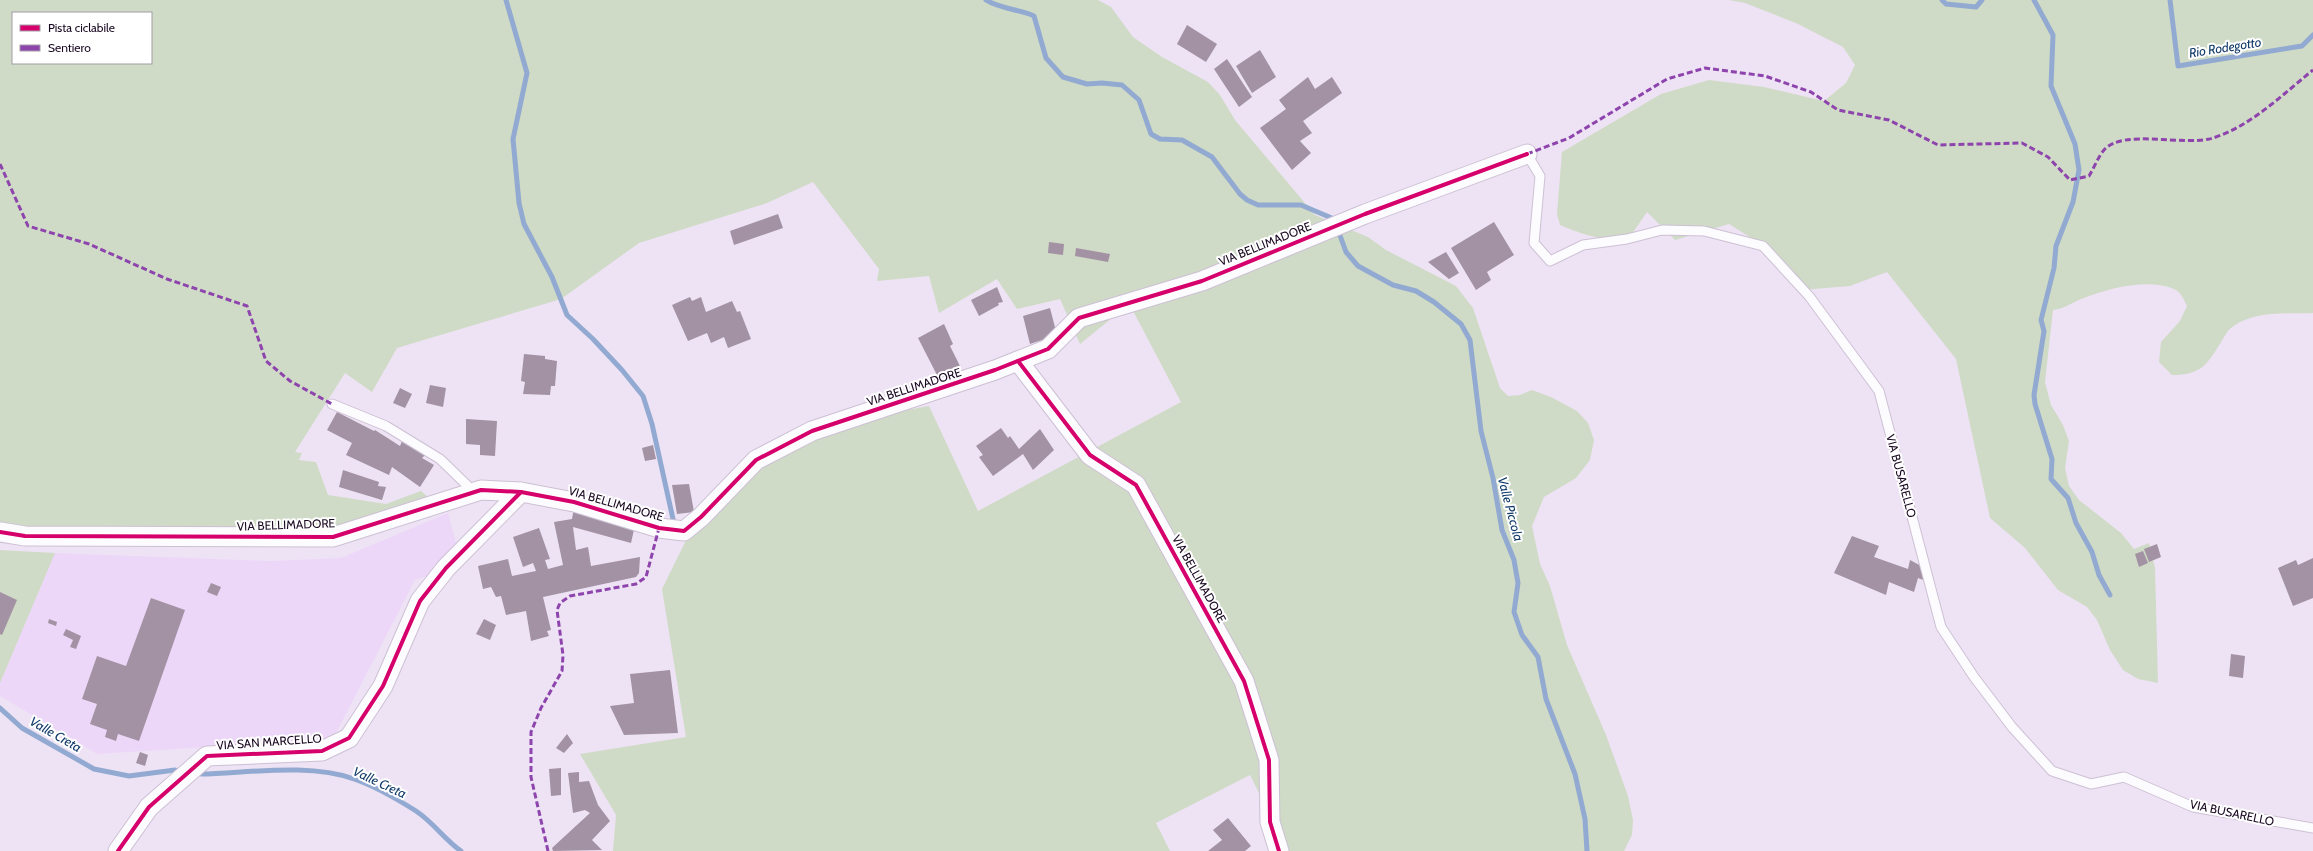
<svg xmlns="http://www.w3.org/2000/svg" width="2313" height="851" viewBox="0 0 2313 851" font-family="Cabin,sans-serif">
<rect width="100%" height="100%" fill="#eee3f4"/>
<polygon fill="#edd7f9" points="448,513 462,565 415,580 333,739 97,754 0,696 0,683 55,553 271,561 341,558"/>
<g fill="#cfdbc6" fill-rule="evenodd">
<path d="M0,0H1098L1111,7L1133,37L1162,57L1208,82L1220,95L1235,120L1315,215L1368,237L1386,250L1456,286L1473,308L1500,388L1508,396L1520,395L1532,390L1551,397L1577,411L1588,423L1594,440L1590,460L1576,478L1544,497L1532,526L1540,564L1550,586L1567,645L1606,735L1628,796L1633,820L1632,835L1624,851H1288L1250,775L1156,823L1170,851H613L616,815L580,754L686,737L662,589L701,510L798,429L929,406L978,511L1181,402L1132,309L1112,318L1080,344L1060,299L1017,309L997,279L939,313L929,276L877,281L879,269L813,182L767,203L639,243L561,299L397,348L372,392L345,373L295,452L302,453L299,460L316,462L328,495L386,504L421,491L430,499L367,530L0,528ZM13,13H151V63H13Z"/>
<path d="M1729,0H2313V313C2286,314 2252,310 2230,329C2226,332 2224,338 2221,342C2207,365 2201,375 2172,375L2159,362L2161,342L2180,321L2187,306C2184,300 2181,292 2174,289C2148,278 2109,288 2084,298C2072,302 2065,309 2053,310L2045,382L2051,405L2063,425L2069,441L2065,468L2069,486L2079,500L2121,533L2134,549L2149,543L2155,568L2158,683L2138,679L2123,670L2110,650L2097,620L2087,607L2058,590L2025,548L1990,518L1956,359L1887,272L1850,286L1801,290L1782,273L1756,241L1729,224L1675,240L1647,212L1627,241C1602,240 1583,235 1560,225L1557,214L1562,152L1661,94L1709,80L1764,87L1824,101L1846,83L1855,65L1843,47L1798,24L1745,3Z"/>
<polygon points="0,550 55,553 0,683"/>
</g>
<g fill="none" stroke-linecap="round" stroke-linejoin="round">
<g stroke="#92aad1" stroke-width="5">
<polyline points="506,0 527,73 513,139 519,203 524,224 552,277 567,315 593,339 622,370 643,396 652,424 673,519"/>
<path d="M986,0C1000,9 1019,9 1034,16L1046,58L1063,77L1087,84L1102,83L1122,85L1139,100L1151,134L1160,139L1182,140L1212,157L1240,194L1247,200L1258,205H1301L1334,219"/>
<polyline points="1942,0 1946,4 1976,7 1982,0"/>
<polyline points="2034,0 2053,35 2051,86 2075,144 2079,170 2073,202 2056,246 2054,268 2041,320 2044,331 2034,395 2035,404 2052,459 2051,479 2068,498 2076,523 2092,552 2099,575 2110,595"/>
<polyline points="2170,0 2178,66 2302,46 2313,35"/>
<polyline points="1338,230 1346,252 1358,266 1393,285 1416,291 1434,302 1461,324 1470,340 1481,431 1493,478 1502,530 1514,560 1518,583 1514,612 1522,635 1538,657 1546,699 1575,774 1585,819 1587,851"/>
<polyline points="0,708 22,728 94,769 129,776 175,770"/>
<path d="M201,774C248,773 309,763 354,779C375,786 397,799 416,811C434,823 444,839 461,851"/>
</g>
</g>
<g fill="#a292a3">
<polygon points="1187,25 1217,44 1206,62 1177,44"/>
<polygon points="1260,50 1276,77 1252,93 1236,66"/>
<polygon points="1227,59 1252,97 1239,107 1214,69"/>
<polygon points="1308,77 1315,89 1332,77 1342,93 1303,121 1312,133 1300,141 1311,153 1292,170 1260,128 1286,109 1279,100"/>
<polygon points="778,214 783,228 734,245 730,231"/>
<polygon points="1494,222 1514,255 1487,272 1491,280 1476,290 1451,248"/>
<polygon points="1049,242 1064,244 1063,255 1048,253"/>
<polygon points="1076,248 1110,254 1108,262 1075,256"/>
<polygon points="1446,252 1459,273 1449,279 1428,262"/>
<polygon points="997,287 1003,302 998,303 999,305 979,316 971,300"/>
<polygon points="690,297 692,301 701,297 706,312 732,301 737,312 740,311 751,339 728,348 724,337 711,343 707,333 688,341 672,305"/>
<polygon points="1050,308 1057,335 1030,344 1023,316"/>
<polygon points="944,324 953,344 950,346 960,366 938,377 918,338"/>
<polygon points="524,354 545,356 545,359 557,361 555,386 551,386 550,395 523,394 525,382 521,381"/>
<polygon points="430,385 446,388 443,407 426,403"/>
<polygon points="400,388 412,394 405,408 393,403"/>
<polygon points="337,412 374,431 375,430 400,446 402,441 425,455 422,458 434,465 420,487 392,467 389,475 346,455 352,443 327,430"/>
<polygon points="466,419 497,421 495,456 480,455 480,445 466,444"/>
<polygon points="1001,428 1008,438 1010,436 1019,449 1040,429 1054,450 1033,470 1023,454 993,476 979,457 983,455 976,446"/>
<polygon points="653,445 656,459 645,461 642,448"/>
<polygon points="343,470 379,482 378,486 386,487 382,500 339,487"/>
<polygon points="689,484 694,512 677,514 672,485"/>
<polygon points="574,508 635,525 631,543 573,527 576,550 588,547 591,566 640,557 639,573 636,577 543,597 551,630 547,631 549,636 531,641 526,611 506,615 501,596 496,597 491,587 483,589 478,566 508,559 512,576 536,571 533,563 523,567 513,537 539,528 550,559 545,560 548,569 563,565 554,522 572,519"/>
<polygon points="1852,536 1879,546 1874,557 1908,569 1910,560 1923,567 1926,581 1918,578 1914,592 1889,582 1886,595 1834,573"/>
<polygon points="2157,544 2161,557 2149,562 2144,549"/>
<polygon points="2143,551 2148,563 2139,567 2135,554"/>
<polygon points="2313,558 2313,598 2293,606 2278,568 2296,560 2298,565"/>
<polygon points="211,583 221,587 217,596 207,592"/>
<polygon points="0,592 17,600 2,635 0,634"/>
<polygon points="151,598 185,610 139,741 118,734 116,741 105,737 107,730 90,724 97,704 82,699 97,656 126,666"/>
<polygon points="49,619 57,622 56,626 48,623"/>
<polygon points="484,619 496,625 490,640 476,634"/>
<polygon points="66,629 81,636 76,649 70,647 73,640 63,635"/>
<polygon points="2231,654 2245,656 2243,678 2229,676"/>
<polygon points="670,670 678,733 624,735 610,706 634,703 630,674"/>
<polygon points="567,734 573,743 564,753 556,748"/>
<polygon points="140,752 148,755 145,766 136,763"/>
<polygon points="561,768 561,795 551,796 549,769"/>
<polygon points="579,772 579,782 589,781 598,805 610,821 592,840 602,850 553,851 552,848 590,813 585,810 573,813 568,773"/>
<polygon points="1228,818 1251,846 1245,851 1208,851 1222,840 1213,830"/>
</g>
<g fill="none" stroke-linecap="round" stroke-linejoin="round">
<defs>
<g id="lane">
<polyline points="1527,154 1540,176 1534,243 1550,261 1583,245 1627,239 1662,230 1704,231 1763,246 1809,296 1879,391 1941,627 1974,677 2012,727 2052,771 2091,784 2124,777 2193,807 2313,828"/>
<polyline points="332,404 386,426 440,459 474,492"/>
</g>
<g id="street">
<polyline points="1018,361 1090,455 1136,485 1244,681 1269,760 1270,822 1279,851"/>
<polyline points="0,532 25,536 333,537 481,490 521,492 574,502 659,528 684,531 701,517 756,460 812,431 995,370 1048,349 1079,318 1202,281 1365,214 1527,154"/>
<polyline points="118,851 149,807 207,756 322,751 349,738 383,686 420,601 446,568 521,492"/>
</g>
</defs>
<use href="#lane" stroke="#cdc0d5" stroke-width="11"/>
<use href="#street" stroke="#cdc0d5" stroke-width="21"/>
<use href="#lane" stroke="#fcfbfd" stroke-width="9"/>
<use href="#street" stroke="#fcfbfd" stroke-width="19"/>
<g stroke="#8e44ad" stroke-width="3" stroke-dasharray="6 3" stroke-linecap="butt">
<path d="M1527,154L1569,138L1667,79L1705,68L1765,76L1811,92L1838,110L1889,120L1938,145L2022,143L2048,157L2070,180L2089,176C2094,168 2098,157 2104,150C2123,128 2185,147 2213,138C2251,126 2282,95 2313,70"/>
<polyline points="0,164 28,226 89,244 167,279 247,306 266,361 290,381 332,404"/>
<polyline points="548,851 531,777 531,732 541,708 562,671 563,655 557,610 560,603 570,596 636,584 646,577 659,528"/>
</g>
<defs>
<g id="cycleway">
<polyline points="1018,361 1090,455 1136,485 1244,681 1269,760 1270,822 1279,851"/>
<polyline points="0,532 25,536 333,537 481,490 521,492 574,502 659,528 684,531 701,517 756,460 812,431 995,370 1048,349 1079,318 1202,281 1365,214 1527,154"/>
<polyline points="118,851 149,807 207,756 322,751 349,738 383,686 420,601 446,568 521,492"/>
</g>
</defs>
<use href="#cycleway" stroke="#fff" stroke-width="6"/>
<use href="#cycleway" stroke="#d6006c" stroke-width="4"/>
</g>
<g text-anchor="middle" stroke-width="4" stroke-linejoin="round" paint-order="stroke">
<g font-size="12" fill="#190821" stroke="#fff">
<text transform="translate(1265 244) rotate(-22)" y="4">VIA BELLIMADORE</text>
<text transform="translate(914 387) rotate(-18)" y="4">VIA BELLIMADORE</text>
<text transform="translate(1901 476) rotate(75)" y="4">VIA BUSARELLO</text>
<text transform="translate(616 504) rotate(16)" y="4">VIA BELLIMADORE</text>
<text transform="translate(286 525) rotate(-2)" y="4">VIA BELLIMADORE</text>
<text transform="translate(1199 579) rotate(61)" y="4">VIA BELLIMADORE</text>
<text transform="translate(269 742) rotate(-4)" y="4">VIA SAN MARCELLO</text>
<text transform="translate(2232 813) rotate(12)" y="4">VIA BUSARELLO</text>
</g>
<g font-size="13" font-style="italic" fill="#113b69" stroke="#fff">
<text transform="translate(2225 47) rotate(-9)" y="5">Rio Rodegotto</text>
<text transform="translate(1511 509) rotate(75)" y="5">Valle Piccola</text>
<text transform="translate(56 734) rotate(30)" y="5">Valle Creta</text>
<text transform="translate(380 782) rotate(25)" y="5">Valle Creta</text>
</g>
</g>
<rect x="12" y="12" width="140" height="52" fill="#ffffff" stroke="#a39ca6"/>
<rect x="20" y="25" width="20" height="6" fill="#d6006c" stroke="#a39ca6"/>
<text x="48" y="32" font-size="12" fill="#190821">Pista ciclabile</text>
<rect x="20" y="45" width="20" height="6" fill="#8e44ad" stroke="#a39ca6"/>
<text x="48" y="52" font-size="12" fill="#190821">Sentiero</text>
</svg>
